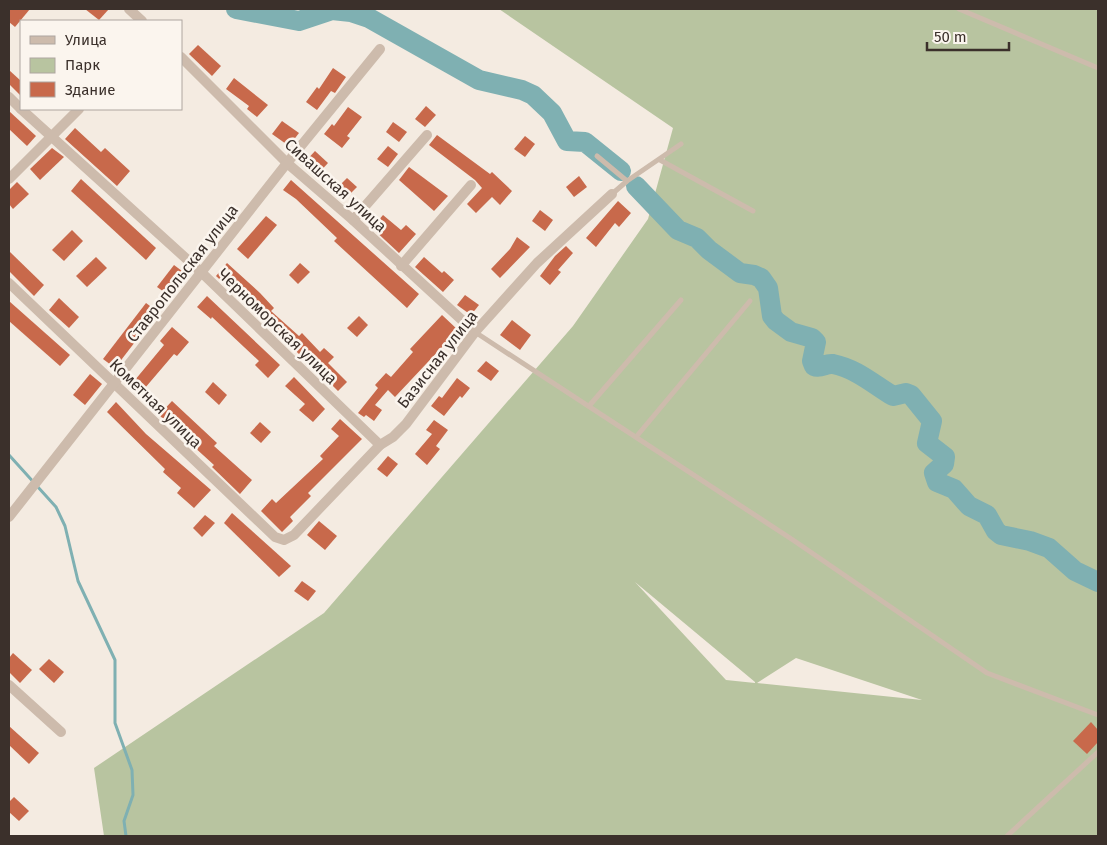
<svg xmlns="http://www.w3.org/2000/svg" width="1107" height="845" viewBox="0 0 1107 845" font-family="'Fira Sans',sans-serif">
<rect width="100%" height="100%" fill="#f4ebe1"/>
<path fill="#b8c4a0" fill-rule="evenodd" d="M499,9H1098V836H104L94,768L324,613L573,326L648,219L673,128ZM635,582L755,682V683L726,680ZM796,658L922,700L757,683Z"/>
<g fill="none" stroke-linecap="round" stroke-linejoin="round">
<polyline stroke="#7fb0b2" stroke-width="3" points="9,455 56,507 65,526 78,581 115,660 115,723 132,770 133,795 124,821 126,836"/>
<g stroke="#7fb0b2" stroke-width="20">
<polyline points="236,9 299,21 332,10 351,12 369,18 479,80 522,90 533,95 552,113 567,141 585,142 621,171"/>
<path d="M636,186L678,230L697,238L709,250L740,273L754,275L761,278L768,288L772,316L776,321L791,332L812,338L816,342L812,361L814,366C821,369 825,363 833,364C857,369 873,384 893,396L906,393L911,395L932,421L927,443L945,457L944,464L934,473L937,482L954,489L969,506L987,515L996,531L1001,535L1030,541L1049,548L1075,571L1098,582"/>
</g>
</g>
<g fill="#c8694b">
<polygon points="9,9 30,9 15,27 9,22"/>
<polygon points="85,9 109,9 99,20"/>
<polygon points="198,45 221,66 212,76 189,54"/>
<polygon points="333,68 346,77 335,93 331,91 317,110 306,102 317,87 319,89"/>
<polygon points="9,70 21,81 21,96 9,84"/>
<polygon points="234,78 268,105 257,117 247,109 249,106 226,89"/>
<polygon points="426,106 436,115 425,127 415,119"/>
<polygon points="348,107 362,117 347,136 350,138 342,148 324,134 332,124 334,126"/>
<polygon points="9,111 36,136 27,146 9,129"/>
<polygon points="282,121 299,133 289,146 272,134"/>
<polygon points="393,122 407,132 399,142 386,132"/>
<polygon points="75,128 101,152 105,148 130,171 117,186 65,139"/>
<polygon points="437,135 490,174 492,172 512,191 500,205 492,197 476,213 467,204 482,188 475,180 429,145"/>
<polygon points="525,136 535,144 525,157 514,149"/>
<polygon points="388,146 398,154 388,167 377,159"/>
<polygon points="52,148 64,157 40,180 30,169"/>
<polygon points="315,151 328,163 317,175 304,163"/>
<polygon points="409,167 448,196 434,211 399,180"/>
<polygon points="579,176 587,187 574,197 566,187"/>
<polygon points="347,178 357,187 345,199 335,190"/>
<polygon points="81,179 156,248 146,260 71,191"/>
<polygon points="291,180 419,294 407,308 334,241 337,238 296,199 283,190"/>
<polygon points="17,182 29,194 13,209 9,204 9,190"/>
<polygon points="618,201 631,213 619,227 615,223 596,247 586,238"/>
<polygon points="540,210 553,220 545,231 532,221"/>
<polygon points="383,215 401,230 406,225 416,234 399,253 372,228"/>
<polygon points="266,216 277,225 248,259 237,249"/>
<polygon points="72,230 83,241 64,261 52,250"/>
<polygon points="517,237 530,247 500,278 491,269 510,249"/>
<polygon points="566,246 573,253 558,270 561,272 550,285 540,276 555,256"/>
<polygon points="9,251 44,285 34,296 9,271"/>
<polygon points="96,257 107,268 87,287 76,276"/>
<polygon points="424,257 442,273 444,271 454,280 443,292 415,267"/>
<polygon points="227,263 260,293 274,308 271,311 299,336 302,333 320,352 324,348 334,357 328,363 347,382 338,391 326,379 328,377 301,353 299,354 216,276"/>
<polygon points="300,263 310,272 298,284 289,275"/>
<polygon points="174,265 186,274 170,296 157,287"/>
<polygon points="465,295 479,305 471,315 457,305"/>
<polygon points="207,296 280,365 268,378 255,365 259,361 212,317 211,319 197,307"/>
<polygon points="59,298 79,317 69,328 49,310"/>
<polygon points="9,301 70,355 60,366 9,321"/>
<polygon points="146,303 158,312 115,368 103,359"/>
<polygon points="442,315 458,330 395,397 388,390 375,405 382,410 374,421 366,415 364,417 358,413 378,388 375,385 386,373 391,377 413,352 410,349"/>
<polygon points="359,316 368,325 357,337 347,328"/>
<polygon points="512,320 531,335 520,350 500,335"/>
<polygon points="172,327 189,342 177,356 174,354 139,395 130,386 164,345 160,341"/>
<polygon points="486,361 499,371 491,381 477,371"/>
<polygon points="90,374 102,384 85,405 73,395"/>
<polygon points="294,377 325,409 313,422 299,410 305,404 285,386"/>
<polygon points="457,378 470,388 462,398 460,396 444,416 431,406 439,396 442,398"/>
<polygon points="213,382 227,395 219,405 205,392"/>
<polygon points="172,401 217,443 214,446 252,480 240,494 212,467 214,465 159,415"/>
<polygon points="116,402 146,434 211,490 194,508 177,493 181,488 163,472 165,469 107,412"/>
<polygon points="340,419 362,439 308,493 311,496 290,517 293,521 282,532 261,511 272,499 276,503 323,459 320,456 339,436 331,429"/>
<polygon points="434,420 448,430 436,446 440,449 427,465 415,454 432,434 426,430"/>
<polygon points="260,422 271,432 261,443 250,433"/>
<polygon points="388,456 398,464 387,477 377,469"/>
<polygon points="232,513 291,566 279,577 224,523"/>
<polygon points="205,515 215,523 202,537 193,528"/>
<polygon points="319,521 337,536 325,550 307,535"/>
<polygon points="302,581 316,591 308,601 294,591"/>
<polygon points="13,653 32,670 20,683 9,672 9,658"/>
<polygon points="49,659 64,672 54,683 39,669"/>
<polygon points="1091,722 1098,730 1098,742 1087,754 1073,741"/>
<polygon points="9,726 39,753 29,764 9,745"/>
<polygon points="14,797 29,811 19,821 9,812 9,802"/>
</g>
<g fill="none" stroke-linecap="round" stroke-linejoin="round">
<g stroke="#cdbbac" stroke-width="5">
<polyline points="959,9 1098,68"/>
<polyline points="597,156 627,181"/>
<polyline points="660,160 753,211"/>
<polyline points="612,194 627,181 681,144"/>
<polyline points="475,332 793,540 987,673 1098,715"/>
<polyline points="589,406 681,300"/>
<polyline points="636,437 750,301"/>
<polyline points="1007,836 1098,752"/>
</g>
<g stroke="#cdbbac" stroke-width="10">
<polyline points="129,9 142,21"/>
<polyline points="181,57 287,163 353,220 475,332"/>
<polyline points="9,97 21,109"/>
<polyline points="21,109 201,272 380,445"/>
<polyline points="9,179 79,109"/>
<polyline points="353,220 427,135"/>
<polyline points="401,266 471,185"/>
<polyline points="9,283 275,537 284,540 294,535 380,445 393,437 406,424 475,332 537,263 612,194"/>
<polyline points="9,517 287,163 380,49"/>
<polyline points="9,685 61,732"/>
</g>
</g>
<g text-anchor="middle" stroke-width="5" stroke-linejoin="round" paint-order="stroke">
<g font-size="16" fill="#3b302b" stroke="#fbf5ee">
<text transform="translate(336 185) rotate(42)" y="6">Сивашская улица</text>
<text transform="translate(182 273) rotate(-52)" y="6">Ставропольская улица</text>
<text transform="translate(278 326) rotate(44)" y="6">Черноморская улица</text>
<text transform="translate(437 359) rotate(-52)" y="6">Базисная улица</text>
<text transform="translate(156 403) rotate(44)" y="6">Кометная улица</text>
</g>
</g>
<rect width="1107" height="845" fill="none" stroke="#3b302b" stroke-width="20"/>
<rect x="20" y="20" width="162" height="90" fill="#fbf5ee" stroke="#aea6a0"/>
<rect x="30" y="36" width="25" height="8" fill="#cdbbac" stroke="#aea6a0"/>
<text x="65" y="45" font-size="15" fill="#3b302b">Улица</text>
<rect x="30" y="58" width="25" height="15" fill="#b8c4a0" stroke="#aea6a0"/>
<text x="65" y="70" font-size="15" fill="#3b302b">Парк</text>
<rect x="30" y="82" width="25" height="15" fill="#c8694b" stroke="#aea6a0"/>
<text x="65" y="95" font-size="15" fill="#3b302b">Здание</text>
<path d="M927 42v8h82v-8" fill="none" stroke="#3b302b" stroke-width="2.5"/>
<text x="934" y="42" font-size="15" fill="#3b302b" stroke="#fbf5ee" stroke-width="4" paint-order="stroke">50 m</text>
</svg>
